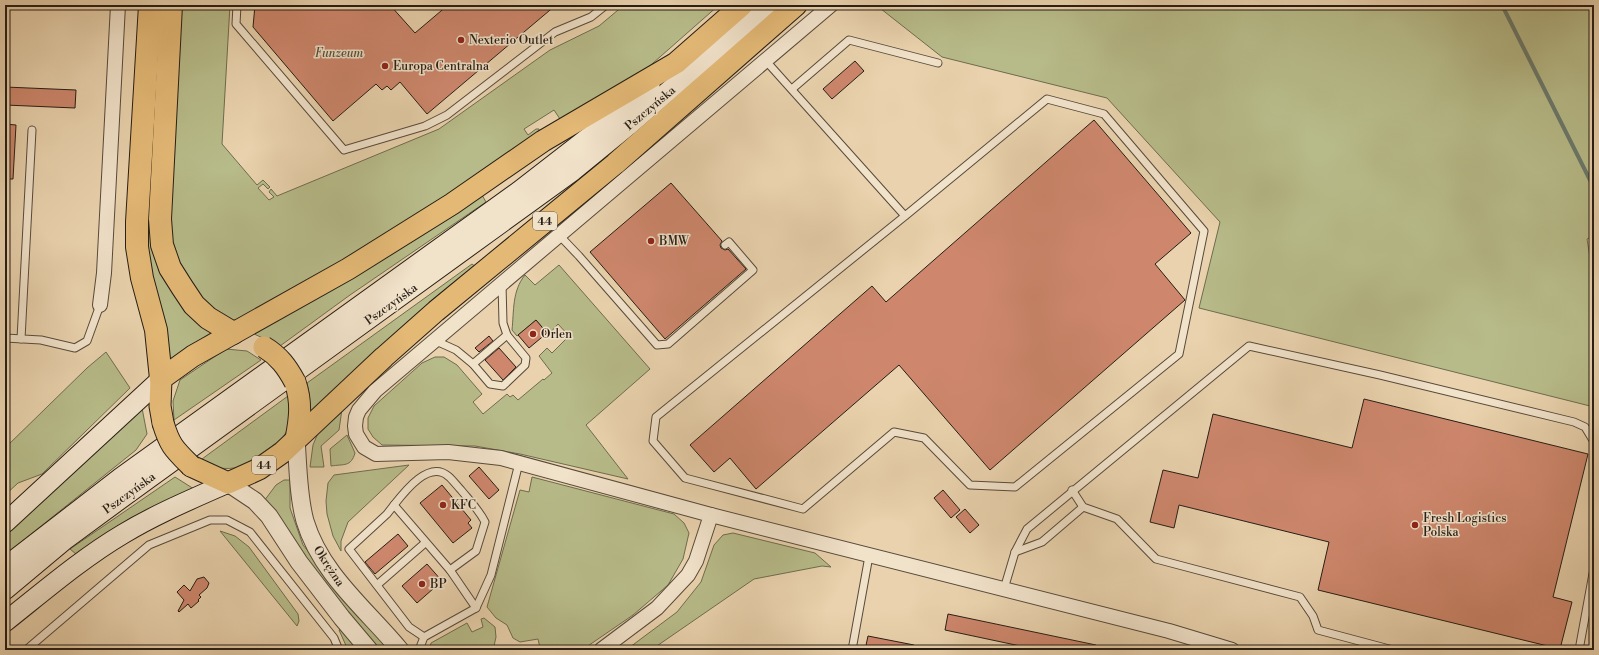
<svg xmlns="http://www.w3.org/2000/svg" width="1599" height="655" viewBox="0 0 1599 655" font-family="'Libre Bodoni',serif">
<rect width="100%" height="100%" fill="#e9d2ad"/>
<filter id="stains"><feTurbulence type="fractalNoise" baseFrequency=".005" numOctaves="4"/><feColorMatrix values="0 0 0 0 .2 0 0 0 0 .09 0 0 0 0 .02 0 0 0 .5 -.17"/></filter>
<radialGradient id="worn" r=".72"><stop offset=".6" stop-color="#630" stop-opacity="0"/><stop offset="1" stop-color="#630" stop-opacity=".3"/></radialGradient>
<g fill="#b7bb89" stroke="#6e6c4f">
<polygon points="180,5 230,5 222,144 257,185 263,180 270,187 268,189 263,184 258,188 269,200 274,197 269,192 271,189 277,196 439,129 550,50 599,26 624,5 719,5 644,71 560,119 554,110 524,129 528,135 536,129 539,129 539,139 384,237 244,317 235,320 225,320 200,300 175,254 170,229"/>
<polygon points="876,5 1594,5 1594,236 1587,239 1594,281 1594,407 1199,308 1220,222 1107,98 942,57"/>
<polygon points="482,195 486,202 350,295 280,346 252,333"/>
<polygon points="148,205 152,205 162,274 175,297 194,319 212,332 169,360 147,253"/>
<polygon points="472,264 476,267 310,413 309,393 307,383"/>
<path d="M559,265L650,369L586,425L628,479L520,454L475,446L382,445L373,437L368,429V418L374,406L422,363L435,357H444L457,365L482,394L473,402L483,414L507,394L510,397L513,395L518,400L543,379L544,380L552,373L539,356L547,348L552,353L569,336L558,324L549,334L547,333L536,320L517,336L512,330C514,311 512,291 525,275L535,285Z"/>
<polygon points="226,349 247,351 261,360 174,420 173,401 180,380"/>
<polygon points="106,352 130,388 42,474 18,483 5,495 5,448 87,368"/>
<path d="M288,396C291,405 292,421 287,430C286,433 283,437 280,440C273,446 247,464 239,467C228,470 208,469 202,459Z"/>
<polygon points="142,408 147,434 136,450 5,555 5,536"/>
<polygon points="342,409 339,430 321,446 324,467 310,467 313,445 318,433"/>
<path d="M347,435L355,453C351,467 344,464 331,466L330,449Z"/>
<polygon points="409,465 348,522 341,541 341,551 333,536 327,514 326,501 328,483 334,475"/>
<polygon points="175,477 194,489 131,518 76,554 70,549"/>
<polygon points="532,477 674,514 684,523 689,533 683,559 668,585 633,615 582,650 531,650 540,648 538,639 520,642 513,638 507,625 496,618 487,607 520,490 529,492"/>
<polygon points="284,480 290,480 290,508 303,545 389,650 379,650 319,578 264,501 276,485"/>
<polygon points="220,531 235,536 249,547 298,614 299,621 297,626"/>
<polygon points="733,533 815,553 831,567 822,566 754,579 651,650 626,650 677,612 701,582 714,545 723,535"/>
<polygon points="484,618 495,627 496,637 494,646 488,650 429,650 431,643 467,623 472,632 483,627 481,619"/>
<polygon points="341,628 360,650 348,650 339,630"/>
</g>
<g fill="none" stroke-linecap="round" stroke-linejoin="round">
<polyline stroke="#6a7a6c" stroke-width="4" points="1502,5 1594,188"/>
</g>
<g fill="#ce876d" stroke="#261d15">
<polygon points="255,5 390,5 415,33 448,5 556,5 427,114 400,82 391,90 387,86 382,90 376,84 333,121 253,27"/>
<polygon points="855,61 864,71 832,99 823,89"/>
<polygon points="5,87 76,90 75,108 5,105"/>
<polygon points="1094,120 1191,233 1155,264 1185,300 990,470 899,365 756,489 730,458 714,472 690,445 872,286 886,302"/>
<polygon points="5,124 16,125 13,179 5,179"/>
<polygon points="671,183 722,241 720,245 721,248 725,250 728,249 746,269 665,339 590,252"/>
<polygon points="536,320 547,333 529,348 518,335"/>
<polygon points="489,336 493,341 479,352 475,348"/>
<polygon points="499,348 516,367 503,380 485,360"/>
<polygon points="1364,399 1588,454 1553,597 1572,602 1560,649 1318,590 1329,542 1179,505 1174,528 1150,522 1163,470 1198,478 1213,414 1352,448"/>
<polygon points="479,467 499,490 489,499 469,476"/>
<polygon points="442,485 471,520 468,523 472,528 453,543 420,503"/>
<polygon points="943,490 960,510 951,518 934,498"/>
<polygon points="965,509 979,525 970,533 956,517"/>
<polygon points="398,534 408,546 375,574 365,562"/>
<polygon points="427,564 442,581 417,603 402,586"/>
<polygon points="204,577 209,583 207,588 199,595 201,597 198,600 199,601 191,608 188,604 179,612 178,611 184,600 177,592 184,585 190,591 197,579"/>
<polygon points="948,614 1096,645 1096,650 1039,650 945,630"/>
<polygon points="868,636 914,645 913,650 865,650"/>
</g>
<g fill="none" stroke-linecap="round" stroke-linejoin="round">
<defs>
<g id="service">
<polyline points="237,5 236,24 344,150 425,126 447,115 555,32 591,17 606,5"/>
<polyline points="766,61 905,216 656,417 653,441 685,478 803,509 894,432 924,438 970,485 1015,487 1179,354 1204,231 1104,114 1047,99 905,216"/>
<polyline points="792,89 849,40 938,63"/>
<polyline points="559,235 579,256 657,345 668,344 753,270 729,242 725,245"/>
<polyline points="5,338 41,340 75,348 87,341 100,305"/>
<polyline points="21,339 32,130"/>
<polyline points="436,341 456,350 473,364 490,384 503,386 525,365 526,358 507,335 503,323 502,284"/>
<polyline points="473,364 507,335"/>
<polyline points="1072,490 1083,507 1117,519 1156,559 1300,597 1313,616 1318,630 1393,650"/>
<path d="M394,505C405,491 429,460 448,476C453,480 457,486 461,490C470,501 479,510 485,522L476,551L450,570"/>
<polyline points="1015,552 1042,542 1083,507"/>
<polyline points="377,585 425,543"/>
<polyline points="1004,589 1015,552 1027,529 1249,346 1380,375 1574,422 1585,427 1594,442"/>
<polyline points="424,637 409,627 349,549 387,514 394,505 450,570 476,608"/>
<polyline points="26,650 149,545 210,520 227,520 250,532 334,638 339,650"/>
<polyline points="419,650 424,637 476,608 491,575 519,463"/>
<polyline points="852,650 869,556"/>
<polyline points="1579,650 1594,568"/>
</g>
<g id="minor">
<polyline points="831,5 375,391 359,410 356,417 355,426 356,434 364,447 376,454 448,452 501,458 711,515 1169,631 1232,650"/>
<polyline points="100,305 104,273 118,5"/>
<polyline points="601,650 657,608 688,575 696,561 711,515"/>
</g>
<g id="tertiary">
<path d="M296,439C298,464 298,496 305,521C321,574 366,609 400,650"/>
<polyline points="228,483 255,501 269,516 299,562 342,618 369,650"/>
</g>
<g id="secondary">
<polyline points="5,523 161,379"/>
<polyline points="5,567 120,478 519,191 599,129 650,85"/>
<polyline points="5,590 66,539 130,492 573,171 628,126 768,5"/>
<path d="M5,622C43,592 81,559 123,534C156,514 192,499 228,483"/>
</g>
<g id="primary">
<path d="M295,382C302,402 300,418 296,439"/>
<polyline points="163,423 160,406 161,379 193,356 348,269 452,204 543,141 676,63 742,5"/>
<polyline points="191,466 228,483 259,469 283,452 384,357 436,311 615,164 796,5"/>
</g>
<g id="motorway">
<polyline points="150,5 137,222 137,247 142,278 156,330 161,379"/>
<polyline points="171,5 160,219 162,245 170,268 182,287 194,305 208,318 233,333"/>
</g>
</defs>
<use href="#service" stroke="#574a3b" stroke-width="9"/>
<use href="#minor" stroke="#574a3b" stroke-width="16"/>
<use href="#tertiary" stroke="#574a3b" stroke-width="19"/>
<use href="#secondary" stroke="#261d15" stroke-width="21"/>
<use href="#primary" stroke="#261d15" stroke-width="23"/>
<use href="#motorway" stroke="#261d15" stroke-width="24"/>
<use href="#service" stroke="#f1e2ca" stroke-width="7"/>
<use href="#minor" stroke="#f1e2ca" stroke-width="14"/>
<use href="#tertiary" stroke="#f1e2ca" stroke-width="17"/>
<use href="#secondary" stroke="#f1e2ca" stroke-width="19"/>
<use href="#primary" stroke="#e4b976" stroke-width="21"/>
<use href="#motorway" stroke="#e4b976" stroke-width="22"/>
<defs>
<g id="primary-bridge">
<path d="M264,347C279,356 287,367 295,382"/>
<path d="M163,423C170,446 174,449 191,466"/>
</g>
</defs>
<use href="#primary-bridge" stroke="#261d15" stroke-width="23" stroke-linecap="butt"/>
<use href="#primary-bridge" stroke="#e4b976" stroke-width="21"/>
</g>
<g fill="#8f2418" stroke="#f1e2ca" stroke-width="1.5">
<circle cx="461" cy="40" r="4"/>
<circle cx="385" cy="66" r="4"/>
<circle cx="651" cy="241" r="4"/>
<circle cx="533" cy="334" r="4"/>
<circle cx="443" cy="505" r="4"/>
<circle cx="1415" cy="525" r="4"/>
<circle cx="422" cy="584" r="4"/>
</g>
<g text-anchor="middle" stroke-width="3" stroke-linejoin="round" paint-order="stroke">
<g fill="#f1e2ca" stroke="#63584b" stroke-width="1">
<rect x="533" y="212" width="24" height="18" rx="3"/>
<rect x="252" y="456" width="24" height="18" rx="3"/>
</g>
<g font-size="11" font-weight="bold" fill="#261d15">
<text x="545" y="225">44</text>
<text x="264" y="469">44</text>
</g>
<g font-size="12" fill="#261d15" stroke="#f1e2ca" text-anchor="start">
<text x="469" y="44">Nexterio Outlet</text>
<text x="393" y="70">Europa Centralna</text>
<text x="659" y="245">BMW</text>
<text x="541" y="338">Orlen</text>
<text x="451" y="509">KFC</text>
<text x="1423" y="522">Fresh Logistics<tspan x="1423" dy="14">Polska</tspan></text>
<text x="430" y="588">BP</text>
</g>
<g font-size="12" font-style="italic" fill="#524c38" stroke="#f1e2ca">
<text x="339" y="57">Funzeum</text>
</g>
<g font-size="12" fill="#261d15" stroke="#f1e2ca">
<text transform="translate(650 108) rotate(-40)" y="4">Pszczyńska</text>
<text transform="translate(391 304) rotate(-36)" y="4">Pszczyńska</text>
<text transform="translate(129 493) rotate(-36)" y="4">Pszczyńska</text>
<text transform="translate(329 566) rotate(56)" y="4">Okrężna</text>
</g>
</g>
<rect width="1599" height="655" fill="none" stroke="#e9d2ad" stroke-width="20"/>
<rect x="6" y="6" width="1587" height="643" fill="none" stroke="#261d15" stroke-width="2"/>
<rect x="10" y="10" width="1579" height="635" fill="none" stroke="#261d15"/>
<rect width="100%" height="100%" filter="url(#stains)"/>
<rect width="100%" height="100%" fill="url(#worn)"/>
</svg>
